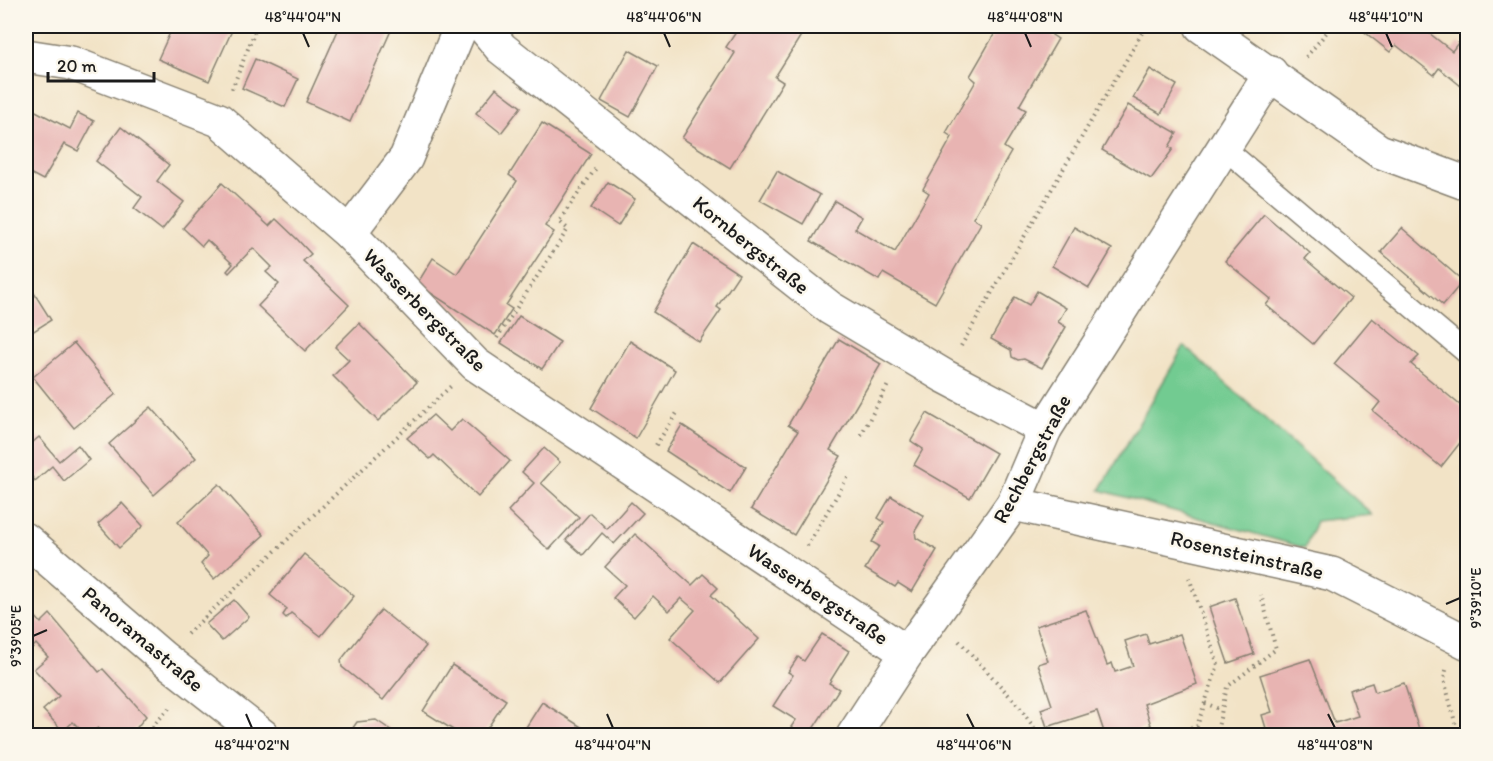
<svg xmlns="http://www.w3.org/2000/svg" width="1493" height="761" viewBox="0 0 1493 761" font-family="Itim,sans-serif">
<rect width="100%" height="100%" fill="#fbf7ec"/>
<filter id="ink" filterUnits="userSpaceOnUse"><feTurbulence type="fractalNoise" baseFrequency=".0167" numOctaves="2"/><feDisplacementMap in="SourceGraphic" scale="12" xChannelSelector="R" yChannelSelector="G"/><feConvolveMatrix kernelMatrix="1 2 1 2 8 2 1 2 1" color-interpolation-filters="sRGB"/></filter>
<filter id="wash" filterUnits="userSpaceOnUse"><feTurbulence type="fractalNoise" baseFrequency=".008" numOctaves="4" result="noise"/><feDisplacementMap in="SourceGraphic" scale="24" xChannelSelector="R" yChannelSelector="G"/><feGaussianBlur stdDeviation="1.35" result="paint"/><feColorMatrix in="noise" values="0 0 0 0 0 0 0 0 0 0 0 0 0 0 0 0 0 1.4 0 .05"/><feComposite in="paint" operator="in"/></filter>
<g filter="url(#wash)">
<rect width="100%" height="100%" fill="#f2e3c6"/>
<polygon fill="#72cb91" stroke="#477456" stroke-width="1.5" points="1184,346 1373,515 1316,521 1305,548 1100,490"/>
<g id="blocks">
<g fill="#e8b4b2">
<polygon points="173,26 234,26 209,81 158,59"/>
<polygon points="340,26 393,26 350,122 306,102"/>
<polygon points="740,26 807,26 775,77 783,82 730,168 682,138 735,53 726,47"/>
<polygon points="999,26 1057,26 1052,35 1058,39 1019,106 1026,110 1004,147 1011,152 973,218 981,223 935,303 883,273 879,280 811,241 835,201 862,217 855,229 895,252 929,193 923,189 952,137 946,133 976,81 970,76"/>
<polygon points="1357,26 1406,26 1410,29 1412,26 1420,26 1452,51 1458,43 1467,51 1467,91 1439,68 1434,75 1396,45 1390,52"/>
<polygon points="629,50 658,66 630,117 601,101"/>
<polygon points="255,59 298,79 285,107 242,88"/>
<polygon points="1150,69 1177,85 1161,114 1133,98"/>
<polygon points="496,88 521,107 501,133 476,113"/>
<polygon points="1128,105 1177,133 1169,147 1173,149 1151,179 1102,150"/>
<polygon points="26,106 70,129 78,113 94,121 78,151 64,144 43,180 26,171"/>
<polygon points="542,123 591,154 545,226 554,232 506,305 512,309 495,335 417,284 433,258 457,274 517,181 509,175"/>
<polygon points="121,127 169,165 157,181 184,202 162,230 134,208 142,197 96,161"/>
<polygon points="777,171 820,195 803,224 760,200"/>
<polygon points="608,182 635,199 618,226 591,208"/>
<polygon points="222,183 269,226 276,219 297,239 311,254 303,261 349,305 305,351 258,306 279,284 266,272 272,267 253,248 229,273 227,271 233,264 207,240 202,246 183,228"/>
<polygon points="1264,214 1310,253 1305,259 1351,298 1313,344 1266,305 1271,299 1225,261"/>
<polygon points="1074,227 1112,249 1089,288 1052,266"/>
<polygon points="1402,228 1463,281 1443,305 1381,252"/>
<polygon points="693,244 739,274 717,307 721,310 699,342 653,312"/>
<polygon points="26,270 31,279 27,282 51,320 26,336"/>
<polygon points="1037,291 1066,308 1058,322 1066,327 1042,368 1024,359 1018,360 1012,357 1011,350 991,339 1015,297 1029,305"/>
<polygon points="519,316 560,342 542,369 501,343"/>
<polygon points="1372,318 1419,356 1411,364 1467,411 1467,434 1441,467 1373,411 1380,402 1334,364"/>
<polygon points="359,323 417,382 378,421 333,376 349,360 335,347"/>
<polygon points="839,339 881,364 830,450 841,456 794,535 751,509 798,431 788,425"/>
<polygon points="630,341 675,370 636,438 591,408"/>
<polygon points="74,343 116,394 74,428 33,377"/>
<polygon points="151,407 196,458 154,495 109,444"/>
<polygon points="927,413 996,453 970,498 914,465 923,449 911,441"/>
<polygon points="433,415 450,431 462,419 510,461 478,497 434,455 430,459 407,438"/>
<polygon points="682,425 746,467 730,493 666,451"/>
<polygon points="39,437 59,461 78,445 89,460 64,481 52,466 35,481 26,469 26,448"/>
<polygon points="544,448 560,462 541,483 579,517 549,550 508,511 534,483 522,472"/>
<polygon points="219,484 264,535 214,579 201,564 208,556 178,522"/>
<polygon points="891,496 924,516 915,531 916,538 937,550 912,592 898,583 895,587 865,569 879,546 872,542 884,522 878,518"/>
<polygon points="631,502 643,513 614,544 602,533 583,555 566,540 590,513 607,529"/>
<polygon points="122,503 143,526 119,548 98,524"/>
<polygon points="635,534 692,585 703,574 718,588 711,595 759,639 720,683 670,638 695,610 681,598 669,611 653,596 634,617 613,598 625,585 605,567"/>
<polygon points="304,554 354,596 321,636 291,613 286,618 283,615 287,609 270,595"/>
<polygon points="1235,598 1254,654 1228,663 1209,607"/>
<polygon points="234,600 249,617 222,641 206,624"/>
<polygon points="26,606 41,623 50,614 99,672 103,669 146,716 131,735 105,735 98,728 86,735 73,722 63,731 43,710 59,696 34,669 48,657 36,644 26,654"/>
<polygon points="381,610 426,646 383,700 342,667 341,660"/>
<polygon points="1086,610 1107,665 1112,663 1115,672 1133,666 1125,641 1146,634 1149,644 1180,634 1197,684 1144,704 1151,725 1138,730 1140,735 1105,735 1097,711 1047,727 1041,709 1052,705 1038,664 1048,661 1036,626"/>
<polygon points="822,634 849,651 829,683 839,689 809,735 805,735 791,727 796,720 773,706 793,675 788,672 798,657 804,661"/>
<polygon points="1310,659 1335,723 1358,716 1349,690 1372,683 1375,692 1404,683 1420,733 1268,735 1262,715 1272,712 1260,675"/>
<polygon points="452,665 506,700 483,735 461,735 423,711"/>
<polygon points="542,702 594,735 521,735"/>
<polygon points="376,720 398,735 348,735 357,722"/>
</g>
</g>
</g>
<g filter="url(#ink)">
<use href="#blocks" fill-opacity="0" stroke="#878071" stroke-width="1.5"/>
<g fill="none" stroke-linecap="round" stroke-linejoin="round">
<defs>
<polyline id="service" points="1224,148 1468,354"/>
<g id="minor">
<polyline points="483,26 501,48 830,308 944,376 1045,429"/>
<polyline points="1201,26 1379,151 1468,184"/>
<polyline points="26,56 71,63 219,120 349,233 475,364 907,653"/>
<polyline points="349,233 406,158 461,26"/>
<polyline points="1013,504 1332,574 1468,643"/>
<polyline points="26,540 162,657 263,736"/>
<polyline points="853,736 907,653 1013,504 1045,429 1271,73"/>
</g>
</defs>
<use href="#service" stroke="#878071" stroke-width="24"/>
<use href="#minor" stroke="#878071" stroke-width="36"/>
<g stroke="#878071" stroke-width="4" stroke-dasharray="1.5 4.5" stroke-linecap="butt">
<polyline points="1306,57 1332,26"/>
<polyline points="232,89 257,26"/>
<polyline points="497,338 568,229 559,221 596,168"/>
<polyline points="961,346 1146,26"/>
<polyline points="861,435 889,383"/>
<polyline points="656,445 679,410"/>
<polyline points="807,546 849,475"/>
<polyline points="187,634 451,386"/>
<polyline points="959,641 1018,705 1040,736"/>
<polyline points="1446,670 1444,679 1458,734 1455,736"/>
<polyline points="1205,703 1221,710"/>
<polyline points="1167,734 1197,726 1218,665 1189,577"/>
<polyline points="144,736 171,706"/>
<polyline points="1216,736 1227,687 1276,649 1261,595"/>
</g>
<use href="#service" stroke="#fff" stroke-width="21"/>
<use href="#minor" stroke="#fff" stroke-width="33"/>
</g>
</g>
<path fill="none" stroke="#1c1c1c" stroke-width="2" d="M303,33L309,47M664,33L670,47M1025,33L1031,47M1386,33L1392,47M1446,604L1460,598M33,636L47,630M246,714L252,728M607,714L613,728M967,714L974,728M1328,714L1335,728"/>
<g text-anchor="middle" stroke-width="5" stroke-linejoin="round" paint-order="stroke">
<g font-size="21" fill="#1c1c1c" stroke="#fbf7ec">
<text transform="translate(751 245) rotate(39)" y="7">Kornbergstraße</text>
<text transform="translate(425 310) rotate(45)" y="7">Wasserbergstraße</text>
<text transform="translate(1032 459) rotate(-62)" y="7">Rechbergstraße</text>
<text transform="translate(1247 555) rotate(13)" y="7">Rosensteinstraße</text>
<text transform="translate(818 594) rotate(34)" y="7">Wasserbergstraße</text>
<text transform="translate(143 639) rotate(40)" y="7">Panoramastraße</text>
</g>
</g>
<rect width="1493" height="761" fill="none" stroke="#fbf7ec" stroke-width="66"/>
<path d="M48 72v9h106v-9" fill="none" stroke="#1c1c1c" stroke-width="3"/>
<text x="57" y="72" font-size="18" fill="#1c1c1c" stroke="#fbf7ec" stroke-width="4.5" paint-order="stroke">20 m</text>
<rect x="33" y="33" width="1427" height="695" fill="none" stroke="#1c1c1c" stroke-width="2"/>
<g font-size="15" text-anchor="middle" fill="#1c1c1c">
<text x="303" y="22">48°44'04"N</text>
<text x="664" y="22">48°44'06"N</text>
<text x="1025" y="22">48°44'08"N</text>
<text x="1386" y="22">48°44'10"N</text>
<text transform="translate(1476 598) rotate(-90)" y="5">9°39'10"E</text>
<text transform="translate(16 636) rotate(-90)" y="5">9°39'05"E</text>
<text x="252" y="750">48°44'02"N</text>
<text x="613" y="750">48°44'04"N</text>
<text x="974" y="750">48°44'06"N</text>
<text x="1335" y="750">48°44'08"N</text>
</g>
</svg>
